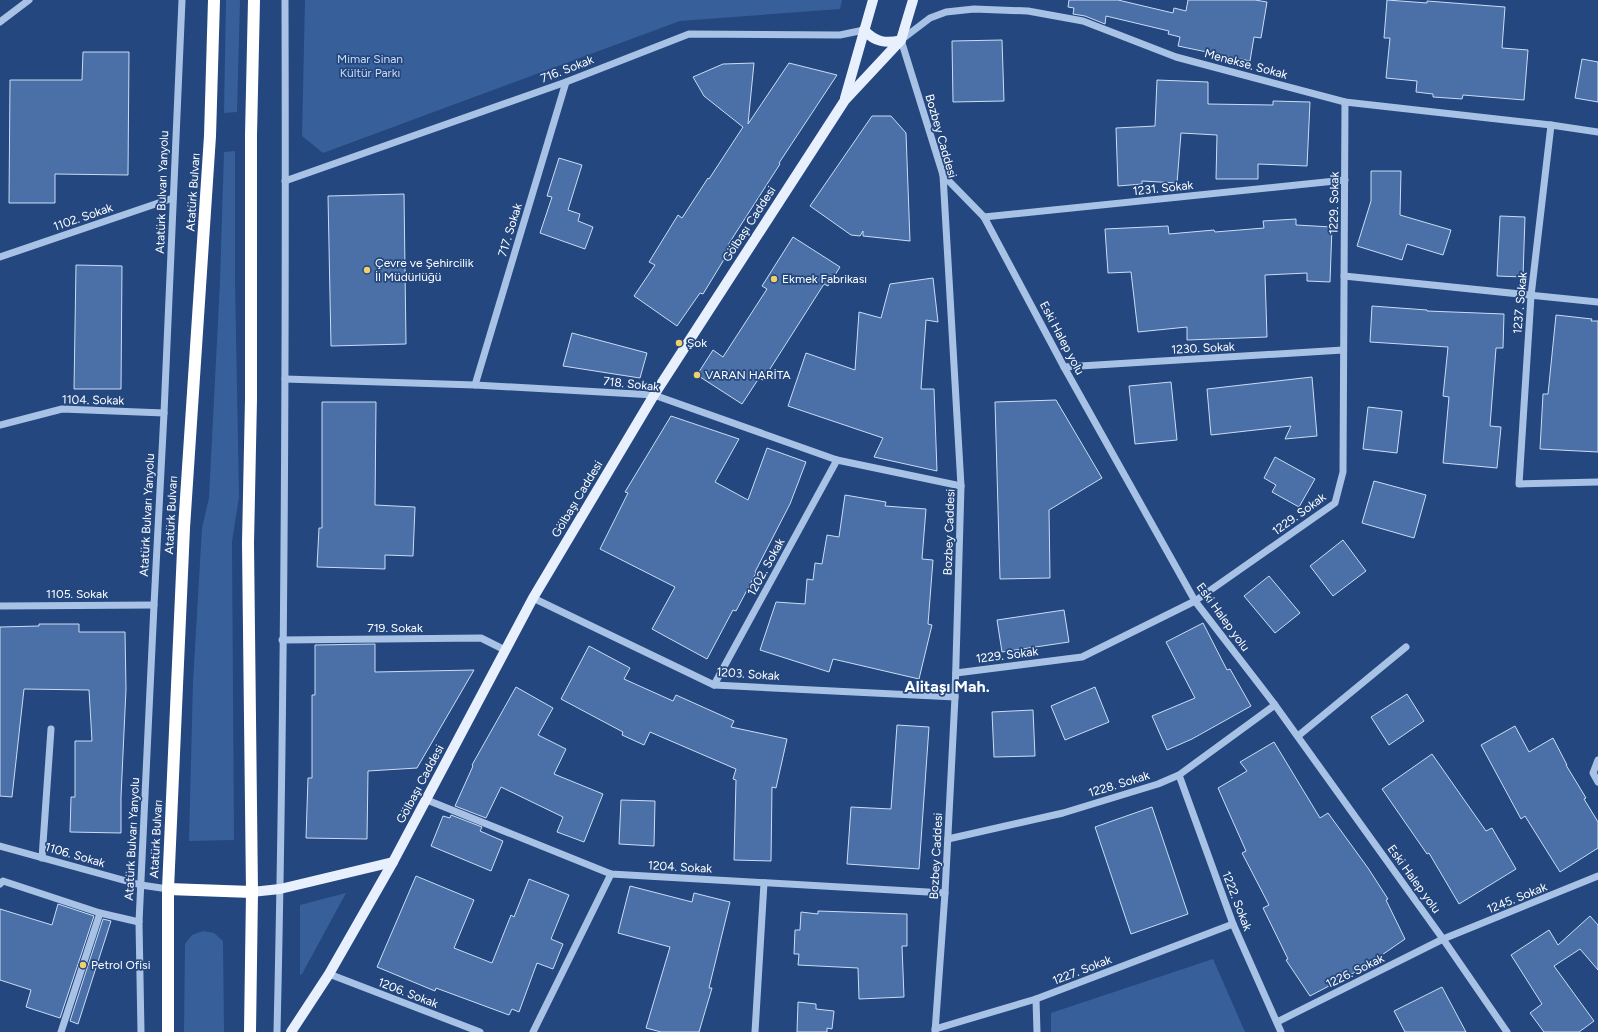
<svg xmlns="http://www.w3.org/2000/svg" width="1598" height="1032" viewBox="0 0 1598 1032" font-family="Figtree,sans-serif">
<rect width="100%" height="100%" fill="#23477e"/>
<g fill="#37609b">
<polygon points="226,0 240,0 237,112 224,113"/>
<polygon points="305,0 842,0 840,9 680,21 323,153 302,136"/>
<polygon points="235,151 235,280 239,497 232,542 234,840 189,841 193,682 202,528 209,498 220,281 224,152"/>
<polygon points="346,893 302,974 300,975 300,905"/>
<polygon points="203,931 214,933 223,941 224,1032 184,1032 185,944 192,935"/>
<polygon points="1213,959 1245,1032 1051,1032 1051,1013"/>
</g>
<g fill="#4b70a7" stroke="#cbdcf5">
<polygon points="1069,0 1118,0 1173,13 1174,8 1186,11 1188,0 1255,0 1267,2 1261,38 1254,37 1250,61 1178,46 1180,37 1168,34 1169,31 1106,16 1105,24 1085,16 1073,14 1074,8 1068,7"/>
<polygon points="1387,0 1427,3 1427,1 1505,7 1502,48 1528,50 1524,100 1463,95 1462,99 1433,97 1433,94 1416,92 1417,81 1386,78 1390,38 1384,38"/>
<polygon points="1002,40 1004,101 953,102 952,41"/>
<polygon points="83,52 129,52 128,175 55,174 55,203 9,203 10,80 82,80"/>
<polygon points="1582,59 1598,62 1598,102 1575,98"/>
<polygon points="754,63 748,124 789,63 837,75 779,163 780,164 728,245 731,248 703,294 700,293 677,326 634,296 655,265 649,262 678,215 682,218 708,178 709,179 743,127 704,96 693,77 723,64"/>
<polygon points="1157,80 1208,82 1208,104 1273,105 1273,101 1310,102 1307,166 1258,164 1258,179 1216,179 1217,135 1181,133 1177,183 1142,181 1142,184 1118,186 1116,128 1155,126"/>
<polygon points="872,116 891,116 906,133 910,241 863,236 863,231 860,236 851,235 810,206"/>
<polygon points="559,158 582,165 568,210 580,214 578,221 593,227 585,249 540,233 552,197 547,196"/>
<polygon points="1371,171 1401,171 1400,215 1451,230 1443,255 1407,244 1402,260 1357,246 1371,201"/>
<polygon points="404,194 406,344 331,346 328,196"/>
<polygon points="1500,216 1525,217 1523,277 1497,276"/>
<polygon points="1296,219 1296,225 1332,227 1330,282 1307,281 1307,273 1265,275 1267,337 1187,340 1187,327 1138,332 1131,272 1108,273 1105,229 1168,226 1169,234 1214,230 1215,232 1264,228 1263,221"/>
<polygon points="793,237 840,267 828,286 824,284 763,380 759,378 742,404 697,375 713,350 723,357 767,289 762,286"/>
<polygon points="76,265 122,266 121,389 74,389"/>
<polygon points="933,278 938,322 926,320 921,389 934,389 937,471 874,457 883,438 788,406 806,353 855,370 859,312 881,318 890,284"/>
<polygon points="1372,306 1427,310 1427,311 1504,314 1503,348 1496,348 1490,426 1501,427 1497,468 1443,463 1449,397 1443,396 1448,347 1370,342"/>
<polygon points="1556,315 1592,319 1591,321 1598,321 1598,452 1540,449 1543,394 1548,394"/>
<polygon points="572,333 647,353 640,378 563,366"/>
<polygon points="1312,377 1317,436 1285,439 1291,426 1211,435 1207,389"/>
<polygon points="1171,382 1177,440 1135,444 1129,386"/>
<polygon points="1056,400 1102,478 1049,510 1050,578 1000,579 995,402"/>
<polygon points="322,402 376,402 375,505 415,507 413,556 385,555 385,569 317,567 319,528 322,528"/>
<polygon points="1368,407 1402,411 1397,453 1363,449"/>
<polygon points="671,416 739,439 715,482 748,500 767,448 806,462 790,504 755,572 756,573 736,611 733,610 707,659 652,629 675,587 600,549 628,493 625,492"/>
<polygon points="1275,457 1315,479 1299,507 1272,492 1276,485 1264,478"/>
<polygon points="1374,481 1426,495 1414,538 1362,523"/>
<polygon points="845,495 886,502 885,506 926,509 922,559 933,560 928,624 932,625 919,679 833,659 829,672 760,650 776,602 805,604 807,579 813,580 815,563 822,564 827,535 839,537"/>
<polygon points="1343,540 1366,571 1333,596 1310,566"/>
<polygon points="1269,576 1300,613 1275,633 1244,596"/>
<polygon points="1064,610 1069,642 1002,652 997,620"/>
<polygon points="1203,623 1227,670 1230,669 1251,706 1192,739 1167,750 1152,716 1195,698 1166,642"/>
<polygon points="39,624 79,624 79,632 125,632 126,689 121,797 121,833 70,832 71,797 75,797 75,741 92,741 89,690 24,689 12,797 0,796 0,627 39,626"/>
<polygon points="375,644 375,672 474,670 417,768 368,771 367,839 306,838 308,778 312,778 312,695 315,695 315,645"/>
<polygon points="589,646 630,668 624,679 673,701 676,695 734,721 731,727 787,739 776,788 772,787 771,861 734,860 736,780 733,779 736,769 650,732 644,745 622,735 623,732 561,699"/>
<polygon points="516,687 553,708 538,735 566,749 554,774 603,794 584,842 557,832 563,817 501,787 486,818 455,806 473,766 472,765"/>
<polygon points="1095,687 1109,722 1065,740 1051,706"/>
<polygon points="1407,694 1424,721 1389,745 1371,717"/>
<polygon points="1033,710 1035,756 994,757 992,712"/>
<polygon points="897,725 929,727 919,869 847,864 851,807 891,809"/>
<polygon points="1515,726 1529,752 1553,738 1567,765 1566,765 1586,798 1584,799 1598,822 1598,848 1560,872 1525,816 1521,819 1481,745"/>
<polygon points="1274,742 1320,818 1328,813 1368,868 1388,899 1386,900 1405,939 1363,968 1310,996 1286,960 1288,959 1263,908 1269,905 1242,853 1246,851 1218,788 1247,771 1240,762"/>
<polygon points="1432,754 1486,831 1492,828 1516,869 1459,904 1429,853 1427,854 1382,789"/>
<polygon points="621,800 655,801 654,846 619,844"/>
<polygon points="1152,807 1188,914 1131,934 1095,827"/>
<polygon points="451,815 482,827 480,831 503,841 491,871 431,846 443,816 450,818"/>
<polygon points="416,876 474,900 454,948 492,963 511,915 514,917 529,879 569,895 551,939 563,944 553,969 537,963 519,1012 512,1009 509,1015 436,988 435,991 377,967"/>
<polygon points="630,886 692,902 694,893 730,902 709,988 712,988 699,1032 661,1032 646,1028 670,947 618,933"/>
<polygon points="58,904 94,916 60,1018 26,1007 31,990 0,980 0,909 52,925"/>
<polygon points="818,911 907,914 907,946 902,946 904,997 859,999 858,968 798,965 799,954 794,954 795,930 800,930 801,912 818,914"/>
<polygon points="1590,916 1598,925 1598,970 1580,949 1554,966 1594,1021 1579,1032 1544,1032 1530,1013 1542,1004 1511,955 1549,930 1558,945"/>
<polygon points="103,919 111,921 78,1024 70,1021"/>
<polygon points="1442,987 1466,1032 1405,1032 1394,1011"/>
<polygon points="798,1002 816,1004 816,1009 834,1011 832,1029 827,1028 827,1032 797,1032"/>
</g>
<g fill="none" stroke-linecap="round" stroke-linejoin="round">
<g stroke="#a8c2e6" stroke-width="7">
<polyline points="0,22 29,0"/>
<polyline points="1551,125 1531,296 1519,484 1598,482"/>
<polyline points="943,175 984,217 1064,367 1195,601 1275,705 1443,939 1507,1032"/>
<polyline points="285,181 566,82 689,34 840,35 864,30"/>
<polyline points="984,217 1345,180"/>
<polyline points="0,257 173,198"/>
<polyline points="1344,276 1598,302"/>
<polyline points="1064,367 1343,350"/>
<polyline points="285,379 475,385 654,395 837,460 961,486"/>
<polyline points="475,385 566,82"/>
<polyline points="0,425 62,409 164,413"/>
<polyline points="533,598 714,685 955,697"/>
<polyline points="0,606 154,605"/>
<polyline points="282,640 481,638 505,650"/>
<polyline points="956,673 1082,657 1195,601 1335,503 1343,472 1345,102"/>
<polyline points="714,685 837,460"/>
<polyline points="1298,736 1406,647"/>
<polyline points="1598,760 1593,773 1598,782"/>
<polyline points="1179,775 1233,924 1281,1032"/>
<polyline points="427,800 611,874 945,893"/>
<polyline points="948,839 1063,813 1158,784 1179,775 1275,705"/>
<polyline points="0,846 141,885 168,889"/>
<polyline points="42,858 51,729"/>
<polyline points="0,884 3,881 100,913 139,922"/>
<polyline points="329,974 480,1032"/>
<polyline points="1036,999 1037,1032"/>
<polyline points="1277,1022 1443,939 1598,876"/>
<polyline points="935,1029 1036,999 1233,924"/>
<polyline points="61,1032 100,913"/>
<polyline points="141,1032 139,922 154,605 164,413 182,0"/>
<path d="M277,1032C285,688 286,344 285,0"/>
<polyline points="533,1032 611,874"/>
<polyline points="755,1032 764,883"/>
<polyline points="935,1032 945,893 955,697 961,486 943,175 901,40 930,18 946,12 974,9 1028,11 1083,21 1176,57 1345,102 1551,125 1598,132"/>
</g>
<g stroke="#e9f0fd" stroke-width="10">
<path d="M864,30C875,42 886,44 901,40"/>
<polyline points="845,98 873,0"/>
<polyline points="252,892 280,889 393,862"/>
<polyline points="291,1032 329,974 393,862 533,598 654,395 845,100 901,40 913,0"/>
</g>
<g stroke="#fff" stroke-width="12">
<polyline points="168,889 252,892"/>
<polyline points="168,1032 168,889 184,528 210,136 214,0"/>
<polyline points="250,1032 252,892 248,543 251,399 251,135 254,0"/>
</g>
</g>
<g fill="#f1cf6b" stroke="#23477e" stroke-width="1.5">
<circle cx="367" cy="270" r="4"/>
<circle cx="774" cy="279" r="4"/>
<circle cx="679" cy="343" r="4"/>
<circle cx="697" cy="375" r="4"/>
<circle cx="83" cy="965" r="4"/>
</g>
<g text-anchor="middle" stroke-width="3.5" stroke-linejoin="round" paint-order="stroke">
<g font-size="12" fill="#cbdcf5" stroke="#23477e">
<text x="370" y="63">Mimar Sinan<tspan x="370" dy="14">Kültür Parkı</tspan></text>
</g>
<g font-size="12" fill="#fff" stroke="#23477e">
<text transform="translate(1246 64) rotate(15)" y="4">Menekse. Sokak</text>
<text transform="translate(567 69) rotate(-21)" y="4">716. Sokak</text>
<text transform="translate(941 136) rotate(74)" y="4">Bozbey Caddesi</text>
<text transform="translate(1163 188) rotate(-6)" y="4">1231. Sokak</text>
<text transform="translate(162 192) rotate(-88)" y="4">Atatürk Bulvarı Yanyolu</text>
<text transform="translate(193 192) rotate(-86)" y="4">Atatürk Bulvarı</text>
<text transform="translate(1334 203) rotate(-89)" y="4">1229. Sokak</text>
<text transform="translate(83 217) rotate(-19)" y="4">1102. Sokak</text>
<text transform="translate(749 224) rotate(-57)" y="4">Gölbaşı Caddesi</text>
<text transform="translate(510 230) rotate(-73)" y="4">717. Sokak</text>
<text transform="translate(1520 303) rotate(-85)" y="4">1237. Sokak</text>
<text transform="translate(1062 338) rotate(62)" y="4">Eski Halep yolu</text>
<text transform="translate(1203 348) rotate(-3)" y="4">1230. Sokak</text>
<text transform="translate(631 384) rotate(6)" y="4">718. Sokak</text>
<text transform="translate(93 400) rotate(1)" y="4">1104. Sokak</text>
<text transform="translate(577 499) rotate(-59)" y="4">Gölbaşı Caddesi</text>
<text transform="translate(1299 514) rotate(-36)" y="4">1229. Sokak</text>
<text transform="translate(147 515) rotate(-87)" y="4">Atatürk Bulvarı Yanyolu</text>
<text transform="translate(171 515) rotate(-87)" y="4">Atatürk Bulvarı</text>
<text transform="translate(949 532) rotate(-88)" y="4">Bozbey Caddesi</text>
<text transform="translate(766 567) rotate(-61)" y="4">1202. Sokak</text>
<text x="77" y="598">1105. Sokak</text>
<text transform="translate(1223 617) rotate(54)" y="4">Eski Halep yolu</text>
<text x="395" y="632">719. Sokak</text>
<text transform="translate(1007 655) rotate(-7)" y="4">1229. Sokak</text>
<text transform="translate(748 674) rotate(4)" y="4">1203. Sokak</text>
<text transform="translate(420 784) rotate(-62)" y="4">Gölbaşı Caddesi</text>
<text transform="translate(1119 784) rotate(-17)" y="4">1228. Sokak</text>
<text transform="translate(132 839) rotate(-87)" y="4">Atatürk Bulvarı Yanyolu</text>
<text transform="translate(156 839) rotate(-87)" y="4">Atatürk Bulvarı</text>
<text transform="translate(75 855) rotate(16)" y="4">1106. Sokak</text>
<text transform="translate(936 856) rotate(-87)" y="4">Bozbey Caddesi</text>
<text transform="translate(680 867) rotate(3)" y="4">1204. Sokak</text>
<text transform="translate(1414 879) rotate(54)" y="4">Eski Halep yolu</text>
<text transform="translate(1517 898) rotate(-22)" y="4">1245. Sokak</text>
<text transform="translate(1237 901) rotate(69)" y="4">1222. Sokak</text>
<text transform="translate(1082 970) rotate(-21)" y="4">1227. Sokak</text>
<text transform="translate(1355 971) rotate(-26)" y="4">1226. Sokak</text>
<text transform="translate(408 993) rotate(21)" y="4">1206. Sokak</text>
</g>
<g font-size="12" fill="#fff" stroke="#23477e" text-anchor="start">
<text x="375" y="267">Çevre ve Şehircilik<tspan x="375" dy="14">İl Müdürlüğü</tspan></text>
<text x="782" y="283">Ekmek Fabrikası</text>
<text x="687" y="347">Şok</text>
<text x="705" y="379">VARAN HARİTA</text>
<text x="91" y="969">Petrol Ofisi</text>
</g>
<g font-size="16" font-weight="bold" fill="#fff" stroke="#23477e">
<text x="947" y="692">Alitaşı Mah.</text>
</g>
</g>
</svg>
